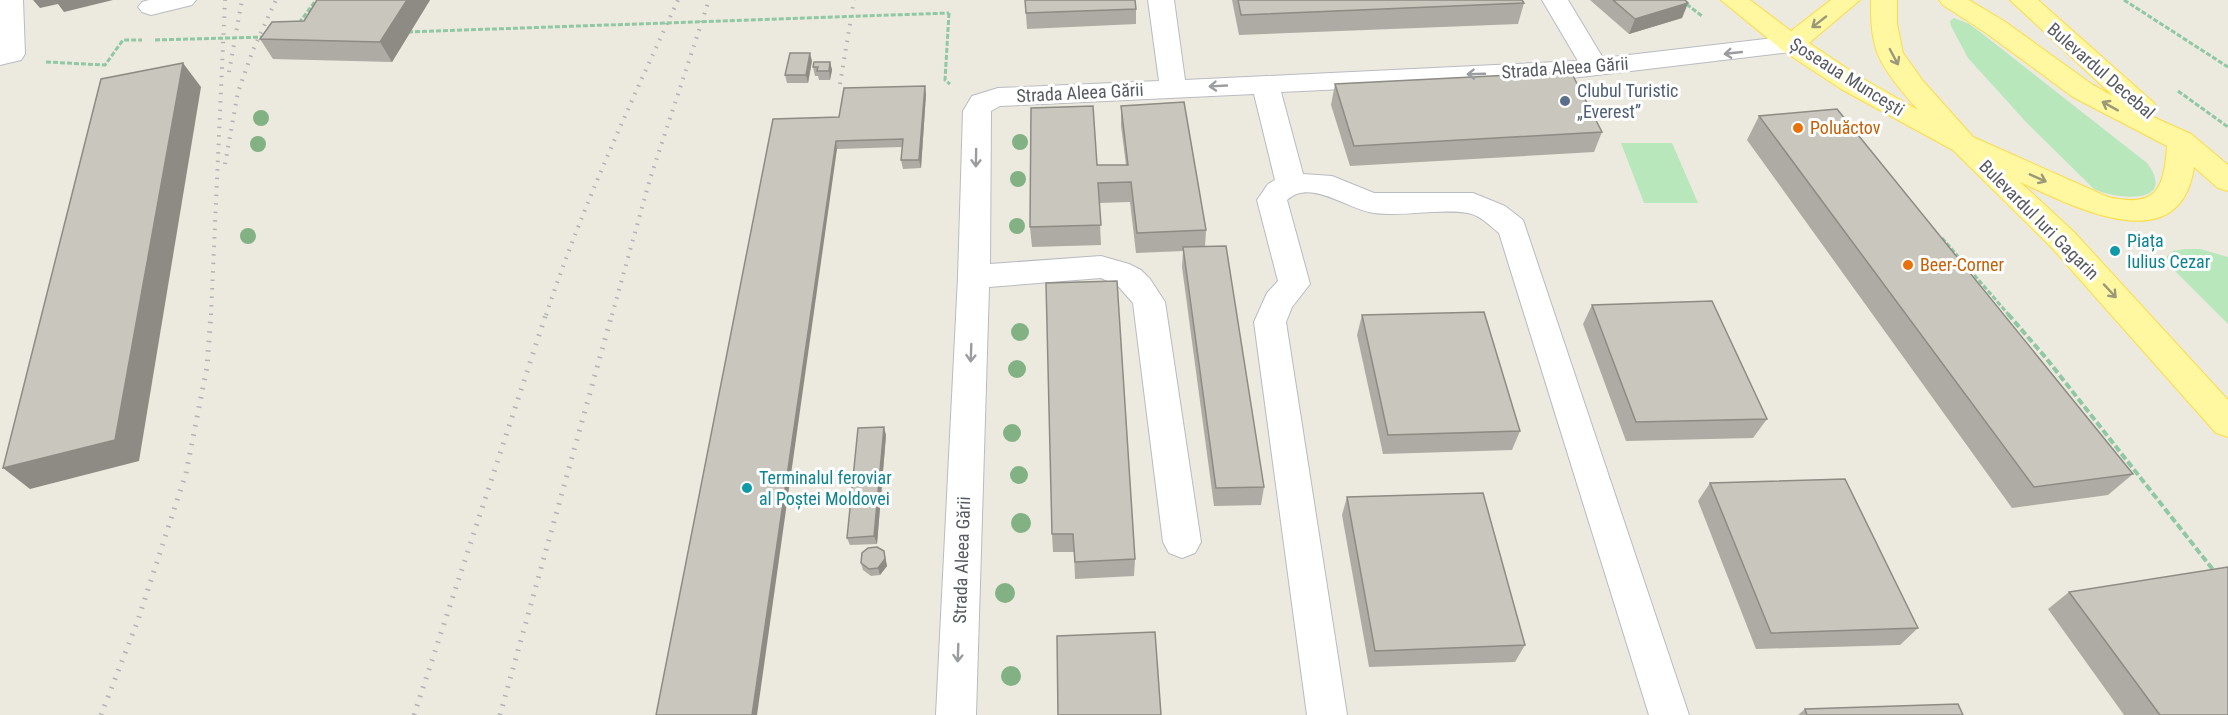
<svg xmlns="http://www.w3.org/2000/svg" width="2228" height="715" viewBox="0 0 2228 715" font-family="'Roboto Condensed',sans-serif">
<rect width="100%" height="100%" fill="#eceade"/>
<g fill="#b7e7bb">
<path d="M1954,18L1969,24L1980,32L2147,163C2178,205 2117,200 2094,189L2026,122L1968,58L1951,26L1950,21Z"/>
<polygon points="1621,143 1672,143 1698,203 1644,203"/>
<polygon points="2185,249 2200,249 2228,257 2228,324 2166,262 2167,256 2173,251"/>
</g>
<g fill="none" stroke-linecap="round" stroke-linejoin="round">
<defs>
<g id="minor">
<polygon points="0,0 23,0 25,54 21,60 0,65"/>
<polygon points="149,0 196,0 192,5 151,15 142,12 138,7 142,2"/>
<path d="M1148,0H1174L1185,80L1578,61L1542,0H1568L1603,58L1791,36L1800,38L1804,44L1800,50L1791,52L1572,78L1281,92L1303,174L1332,176L1374,193H1473L1505,206L1523,220L1689,715H1649L1499,233C1490,226 1480,215 1468,213C1437,208 1405,217 1374,213C1348,210 1311,178 1287,200L1310,284L1292,307L1286,322L1347,715H1307L1254,322L1267,293L1278,281L1257,200L1268,184L1275,180L1254,94L1000,106L991,111L990,264L1101,256L1129,264L1141,270L1150,279L1165,302L1201,542L1195,553L1182,558L1169,553L1163,542L1133,303L1118,286L1101,278L989,287L976,715H936L958,277L963,111L972,96L998,88L1159,81Z"/>
</g>
<path id="major" d="M1721,0H1750L1791,31L1831,0H1860L1809,43L1860,77L1918,110C1905,95 1883,70 1877,52C1871,35 1871,17 1871,0H1897V24L1903,53L1923,81L1973,137L2108,197C2156,208 2164,190 2167,146L2073,97L1986,33L1943,5L1939,0H1969L2004,21L2093,85L2113,96L2010,0H2038L2154,103L2158,109L2151,116L2191,134L2228,165V191L2218,188L2194,167C2180,263 2072,206 2020,182L2074,232L2228,400V437L2216,433L2052,248L1953,150L1841,89L1782,50Z"/>
</defs>
<use href="#minor" stroke="#b9bbc2" stroke-width="2"/>
<use href="#major" stroke="#fedb45" stroke-width="2"/>
<g stroke="#90c8a5" stroke-width="3" stroke-dasharray="5 2" stroke-linecap="butt">
<polyline points="1681,0 1702,16"/>
<polyline points="2124,0 2228,67"/>
<polyline points="949,13 945,80 950,84"/>
<polyline points="299,23 316,0"/>
<polyline points="46,62 105,65 123,40 142,40"/>
<polyline points="2178,91 2228,127"/>
<polyline points="1942,238 2009,315"/>
</g>
<polyline stroke="#90c8a5" stroke-width="4" stroke-dasharray="7 3" stroke-linecap="butt" points="2008,314 2046,358 2214,571"/>
<use href="#minor" fill="#fff" fill-rule="evenodd"/>
<use href="#major" fill="#fff8a0" fill-rule="evenodd"/>
<g stroke="#b2b3b4" stroke-width="4" stroke-dasharray="1.5 7" stroke-linecap="butt">
<polyline points="229,72 242,0"/>
<polyline points="840,84 854,0"/>
<polyline points="225,164 238,92 253,50 276,0"/>
<polyline points="211,315 225,0"/>
<path d="M546,315C582,207 630,104 678,0"/>
<polyline points="612,315 650,179 709,0"/>
</g>
<g stroke="#b2b3b4" stroke-width="5" stroke-dasharray="1.5 8" stroke-linecap="butt">
<polyline points="101,715 138,620 186,473 207,367 211,314"/>
<polyline points="414,715 546,314"/>
<polyline points="500,715 612,314"/>
</g>
<g stroke="#90c8a5" stroke-width="3" stroke-dasharray="5 2" stroke-linecap="butt">
<polyline points="408,32 949,13"/>
<polyline points="155,40 265,37"/>
</g>
</g>
<g fill="#82b283">
<circle cx="261" cy="118" r="8"/>
<circle cx="1020" cy="142" r="8"/>
<circle cx="258" cy="144" r="8"/>
<circle cx="1018" cy="179" r="8"/>
<circle cx="1017" cy="226" r="8"/>
<circle cx="248" cy="236" r="8"/>
<circle cx="1020" cy="332" r="9"/>
<circle cx="1017" cy="369" r="9"/>
<circle cx="1012" cy="433" r="9"/>
<circle cx="1019" cy="475" r="9"/>
<circle cx="1021" cy="523" r="10"/>
<circle cx="1005" cy="593" r="10"/>
<circle cx="1011" cy="676" r="10"/>
</g>
<g fill="#adaba3">
<polygon points="317,0 430,0 392,62 273,59 260,39 304,21"/>
<polygon points="1025,0 1136,9 1136,24 1027,29"/>
<polygon points="1232,0 1522,0 1524,3 1518,24 1239,35"/>
<polygon points="1590,0 1685,0 1688,3 1682,18 1629,34"/>
<polygon points="812,61 808,83 787,83 785,75"/>
<polygon points="830,62 832,70 830,80 819,80 818,76 815,76 813,67"/>
<polygon points="1335,84 1602,132 1594,152 1350,166 1331,105"/>
<polygon points="926,94 921,168 903,169 901,160 902,147 837,149 656,715 839,117"/>
<polygon points="1121,106 1206,230 1205,247 1264,487 1261,505 1214,506 1182,267 1183,251 1136,253 1130,202 1099,203 1101,245 1032,247 1030,227 1097,165 1126,165 1121,126"/>
<polygon points="1759,116 2133,474 2108,495 2012,508 1747,140"/>
<polygon points="1117,281 1135,559 1134,576 1075,579 1074,552 1053,552 1052,534"/>
<polygon points="1592,305 1767,419 1753,438 1626,441 1583,324"/>
<polygon points="1362,315 1520,431 1512,450 1383,454 1357,335"/>
<polygon points="886,435 877,544 850,545 847,538"/>
<polygon points="1710,483 1918,628 1900,645 1756,649 1698,501"/>
<polygon points="1347,497 1525,645 1515,662 1369,667 1342,515"/>
<polygon points="884,551 887,566 880,575 871,576 863,570 861,563"/>
<polygon points="2069,592 2228,715 2124,715 2048,609"/>
<polygon points="1805,709 1963,715 1798,715"/>
</g>
<g fill="#8d8b84">
<polygon points="33,0 113,0 64,12 58,4 40,8"/>
<polygon points="407,0 430,0 392,62 380,42"/>
<polygon points="1688,3 1682,18 1629,34 1635,19"/>
<polygon points="810,53 812,61 808,83 806,75"/>
<polygon points="830,62 832,70 830,80 829,71"/>
<polygon points="183,63 201,87 139,461 30,489 3,468"/>
<polygon points="925,86 926,94 921,168 919,160"/>
<polygon points="836,141 837,149 757,715 752,715"/>
<polygon points="884,427 886,435 877,544 874,536"/>
<polygon points="884,551 887,566 880,575 878,568"/>
</g>
<g fill="#c9c7bd" stroke="#8d8b84" stroke-width="1.5">
<polygon points="317,0 407,0 380,42 260,39 272,22 304,21"/>
<polygon points="1025,0 1135,0 1136,9 1026,13"/>
<polygon points="1238,0 1522,0 1524,3 1241,15"/>
<polygon points="1613,0 1685,0 1688,3 1635,19"/>
<polygon points="790,53 810,53 806,75 785,75"/>
<polygon points="814,62 830,62 829,71 817,71 818,67 813,67"/>
<polygon points="183,63 115,440 3,468 101,79"/>
<polygon points="1571,72 1602,132 1354,146 1335,84"/>
<polygon points="925,86 919,160 901,160 903,139 836,141 752,715 656,715 773,119 839,117 844,88"/>
<polygon points="1184,102 1206,230 1137,233 1131,182 1098,183 1101,225 1030,227 1031,108 1093,106 1097,165 1128,165 1121,106"/>
<polygon points="1837,109 2133,474 2034,487 1759,116"/>
<polygon points="1226,246 1264,487 1216,488 1183,247"/>
<polygon points="1117,281 1135,559 1075,562 1073,534 1052,534 1046,283"/>
<polygon points="1712,301 1767,419 1636,422 1592,305"/>
<polygon points="1484,312 1520,431 1388,435 1362,315"/>
<polygon points="884,427 874,536 847,538 858,428"/>
<polygon points="1845,479 1918,628 1771,633 1710,483"/>
<polygon points="1483,493 1525,645 1375,651 1347,497"/>
<polygon points="877,547 884,551 885,559 878,568 869,569 861,563 862,553 868,548"/>
<polygon points="2228,567 2228,715 2160,715 2069,592"/>
<polygon points="1155,632 1161,715 1058,715 1057,636"/>
<polygon points="1958,704 1963,715 1807,715 1805,709"/>
</g>
<defs><path id="oneway-shaft" d="M-6 0H5M1.5-3L5.5 0L1.5 3" fill="none" stroke-width="1.6" stroke-linecap="round" stroke-linejoin="round" transform="scale(1.5)"/></defs>
<g stroke="#9a997a">
<use href="#oneway-shaft" transform="translate(1819 22) rotate(142)"/>
<use href="#oneway-shaft" transform="translate(1894 57) rotate(62)"/>
<use href="#oneway-shaft" transform="translate(2110 106) rotate(-151)"/>
<use href="#oneway-shaft" transform="translate(2038 178) rotate(24)"/>
<use href="#oneway-shaft" transform="translate(2110 291) rotate(47)"/>
</g>
<g stroke="#9a9ca0">
<use href="#oneway-shaft" transform="translate(1733 53) rotate(174)"/>
<use href="#oneway-shaft" transform="translate(1476 74) rotate(178)"/>
<use href="#oneway-shaft" transform="translate(1218 86) rotate(177)"/>
<use href="#oneway-shaft" transform="translate(976 158) rotate(91)"/>
<use href="#oneway-shaft" transform="translate(971 353) rotate(92)"/>
<use href="#oneway-shaft" transform="translate(958 653) rotate(92)"/>
</g>
<circle fill="#5c6f8a" stroke="#fff" stroke-width="2" cx="1565" cy="101" r="6"/>
<g fill="#e8710a" stroke="#fff" stroke-width="2">
<circle cx="1798" cy="128" r="6"/>
<circle cx="1908" cy="265" r="6"/>
</g>
<g fill="#0f9aa8" stroke="#fff" stroke-width="2">
<circle cx="2115" cy="251" r="6"/>
<circle cx="747" cy="488" r="6"/>
</g>
<g text-anchor="middle" stroke-width="6" stroke-linejoin="round" paint-order="stroke">
<g font-size="18" fill="#575a61" stroke="#fff">
<text transform="translate(1565 68) rotate(-4)" y="6">Strada Aleea Gării</text>
<text transform="translate(2101 71) rotate(41)" y="6">Bulevardul Decebal</text>
<text transform="translate(1847 77) rotate(32)" y="6">Șoseaua Muncești</text>
<text transform="translate(1080 93) rotate(-3)" y="6">Strada Aleea Gării</text>
<text transform="translate(2039 220) rotate(45)" y="6">Bulevardul Iuri Gagarin</text>
<text transform="translate(962 560) rotate(-88)" y="6">Strada Aleea Gării</text>
</g>
<g font-size="18" fill="#4e5e75" stroke="#fff" text-anchor="start">
<text x="1577" y="97">Clubul Turistic<tspan x="1577" dy="21">„Everest”</tspan></text>
</g>
<g font-size="18" fill="#c56008" stroke="#fff" text-anchor="start">
<text x="1810" y="134">Poluăctov</text>
<text x="1920" y="271">Beer-Corner</text>
</g>
<g font-size="18" fill="#0d838f" stroke="#fff" text-anchor="start">
<text x="2127" y="247">Piața<tspan x="2127" dy="21">Iulius Cezar</tspan></text>
<text x="759" y="484">Terminalul feroviar<tspan x="759" dy="21">al Poștei Moldovei</tspan></text>
</g>
</g>
</svg>
